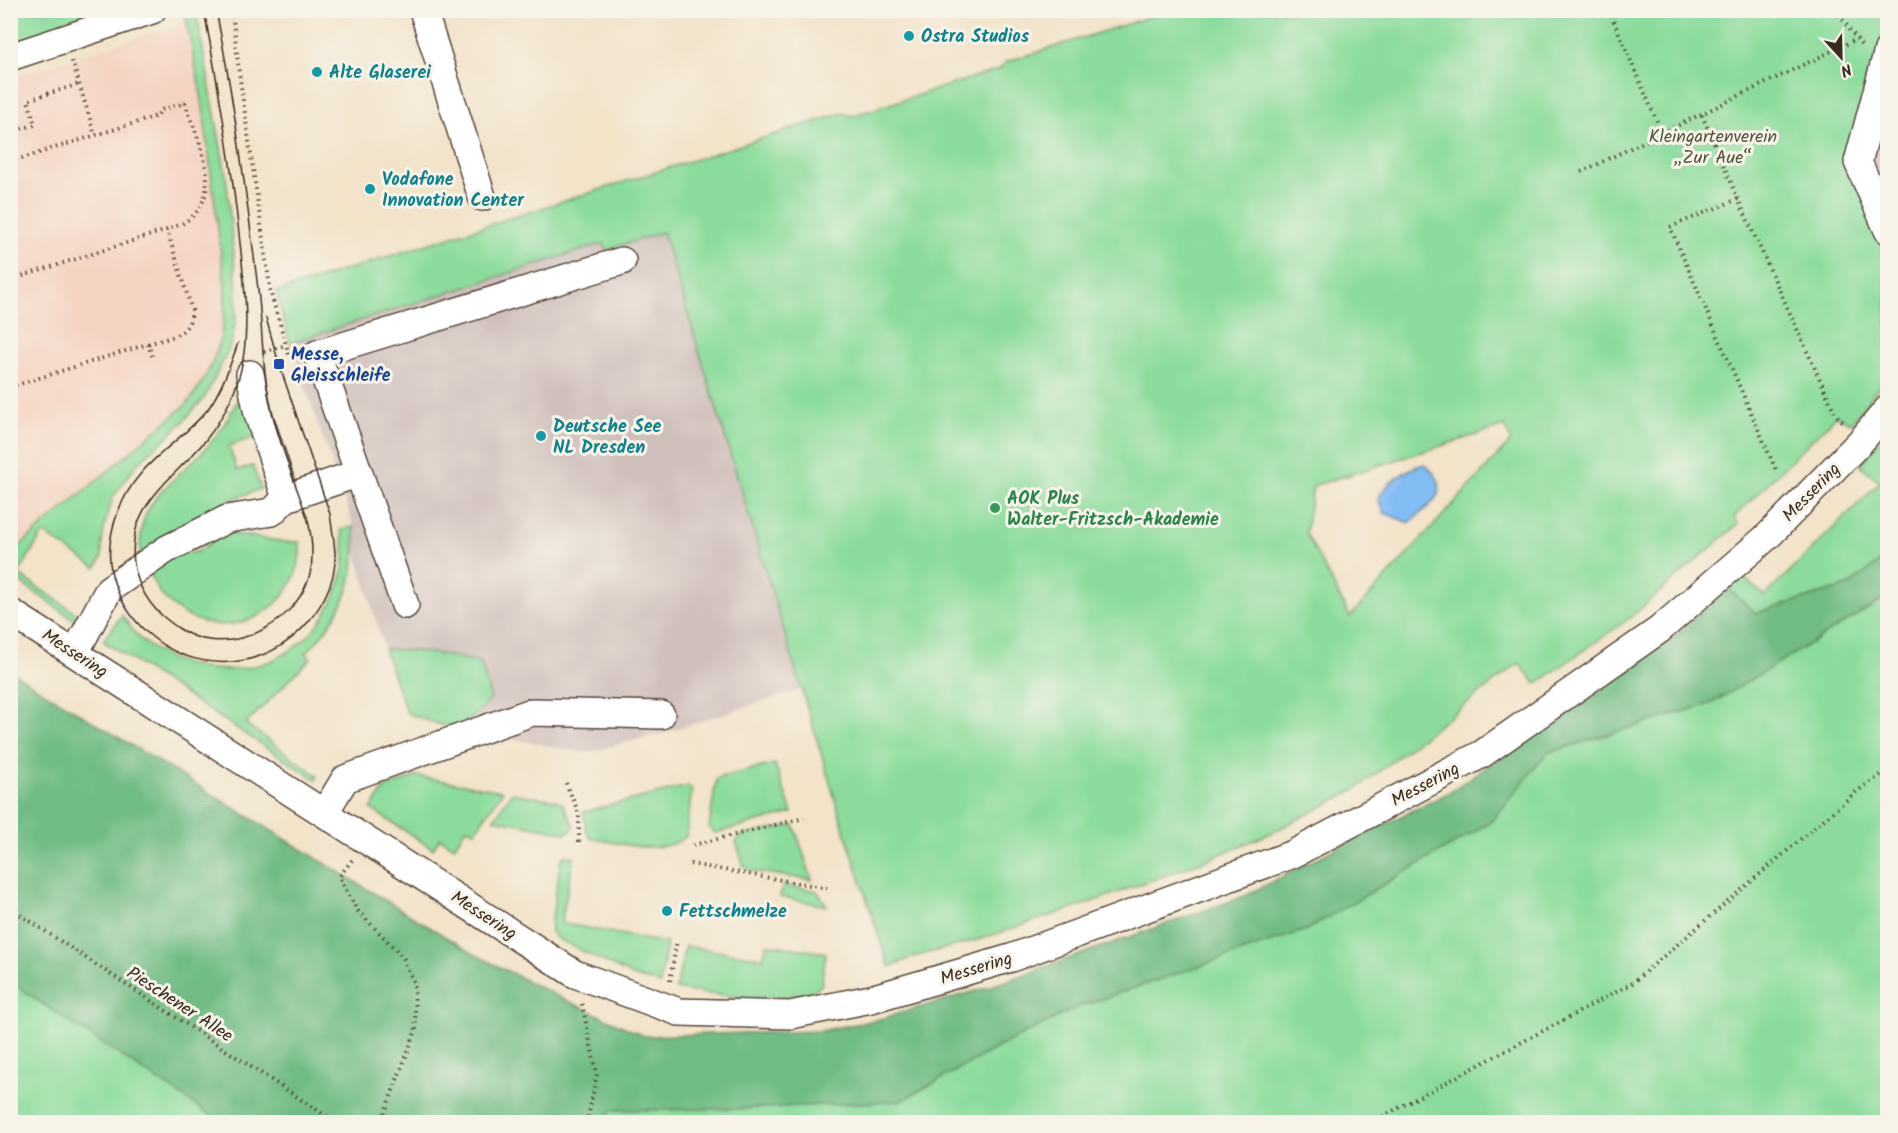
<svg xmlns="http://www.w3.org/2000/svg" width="1898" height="1133" viewBox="0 0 1898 1133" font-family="Kalam,sans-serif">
<rect width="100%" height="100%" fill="#f7f3e8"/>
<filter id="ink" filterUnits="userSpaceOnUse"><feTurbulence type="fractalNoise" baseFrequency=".0167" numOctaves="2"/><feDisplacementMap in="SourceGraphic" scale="12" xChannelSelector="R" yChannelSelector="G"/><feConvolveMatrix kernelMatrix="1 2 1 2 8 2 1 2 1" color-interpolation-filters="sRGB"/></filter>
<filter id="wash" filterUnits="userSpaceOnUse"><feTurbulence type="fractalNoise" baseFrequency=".008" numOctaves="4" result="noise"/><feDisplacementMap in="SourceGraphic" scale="24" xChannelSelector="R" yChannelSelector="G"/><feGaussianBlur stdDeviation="1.35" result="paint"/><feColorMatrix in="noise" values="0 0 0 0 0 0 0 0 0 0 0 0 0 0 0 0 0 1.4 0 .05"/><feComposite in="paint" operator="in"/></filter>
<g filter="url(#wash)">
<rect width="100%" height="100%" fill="#f2e3c9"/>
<polygon fill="#f4d3c1" points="187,24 202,100 225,286 226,315 221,339 206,379 187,404 11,553 11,78 149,34"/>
<g fill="#d0c0bc">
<polygon points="1887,106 1887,206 1871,165"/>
<polygon points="663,232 802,689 670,731 586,753 513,739 488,747 478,715 491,698 481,663 460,657 409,650 384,649 356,552 354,527 290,343 604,243 607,250"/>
</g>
<g fill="#8bdc9c" stroke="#63835d" stroke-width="1.5" fill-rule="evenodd">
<polygon points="10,11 88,11 65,25 11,45"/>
<path d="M193,11H196L226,175L237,291L236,320L230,347L205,397L182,423L136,465L113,497L105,522L102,543V558L96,568L45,534L41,536L18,574L79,615L76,621L11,576V553L187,404C217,364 226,336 225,286L202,100L185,14Z"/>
<path d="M1168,11H1887V24L1847,161L1887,256V376L1851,423L1836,416L1734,517L1738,524L1630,618L1536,684L1519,663L1356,789L1271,833L1209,859L1089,903L981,939L913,957L889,967L844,829L663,232L606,250L604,243L290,343L276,292L842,113L852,116L1000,69L1006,62ZM1505,426L1511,441L1350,617L1306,533L1313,486Z"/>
<path d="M242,391L258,436L229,446L237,470L253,466L261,489L233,499L140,556C140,544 140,531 144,519C154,490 188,469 208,446C223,429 233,411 242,391Z"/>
<polygon points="1887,431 1887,556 1848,586 1755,613 1728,588 1742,576 1765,596 1880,482 1860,465"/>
<path d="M354,527C359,581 343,614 306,653L311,658L246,724L318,776L316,780L103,641L122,615C129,626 137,638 149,646C209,687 292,675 328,609C336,595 343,577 344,561C345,551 343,539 341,529Z"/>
<path d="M230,533L284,542H300C304,609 226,651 173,606C161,596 152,584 150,568L181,552L191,553L197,552L222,535Z"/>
<polygon points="1887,597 1887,1122 603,1122 612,1110 742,1109 1004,1044 1075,1008 1306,930 1491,822 1547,753 1712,703"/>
<path d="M384,649C417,650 449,654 481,663L491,698C459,739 450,728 407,713Z"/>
<polygon points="775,764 792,813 715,833 709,828 716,780 721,777"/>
<polygon points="416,776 503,791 475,831 466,828 454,847 440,838 433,849 371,809 384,789"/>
<path d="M688,786L692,789L686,836C664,857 619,843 591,838L587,833L583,812Z"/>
<polygon points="511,793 555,800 563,804 574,826 571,831 566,833 494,819"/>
<polygon points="794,825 812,880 751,871 744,866 736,842 740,836"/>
<polygon points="564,856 574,856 561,923 667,943 660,984 633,976 556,938 551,931 551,923 561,860"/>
<polygon points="783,885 817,891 827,906 780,897"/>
<path d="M767,944L826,953L821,986C793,1006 710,995 676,989L685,946L763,958Z"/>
<polygon points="10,981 41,1003 221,1122 11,1122"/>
</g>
<polygon fill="#70bc84" stroke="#567351" stroke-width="1.5" points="1887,556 1887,597 1712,703 1547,753 1491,822 1306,930 1075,1008 1004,1044 901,1101 742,1109 612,1110 603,1122 221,1122 41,1003 11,981 10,671 472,953 555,995 644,1036 820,1031 876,1020 986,988 1245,896 1344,844 1446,794 1590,699 1670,640 1728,588 1756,613 1848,586"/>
<path fill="#81bcf3" stroke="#5e7388" stroke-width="1.5" d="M1424,464C1457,490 1431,503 1409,523L1384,513L1378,499C1386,482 1407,469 1424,464Z"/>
</g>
<g filter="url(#ink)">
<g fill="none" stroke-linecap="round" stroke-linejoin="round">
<defs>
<g id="minor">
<polyline points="423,10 482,197"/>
<polyline points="1888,50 1858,162 1888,230"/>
<polyline points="10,57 152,10"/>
<polyline points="250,374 258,414 286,498"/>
<polyline points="405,605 317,354 622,261"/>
<polyline points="10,612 575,974 679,1012 790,1015 871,999 1011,958 1293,854 1482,754 1659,630 1769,535 1861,441 1888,409"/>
<polyline points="75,653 109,589 167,549 227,519 272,512 286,498 359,473"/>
<polyline points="325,812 345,779 532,712 661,715"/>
</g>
</defs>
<use href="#minor" stroke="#564638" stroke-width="30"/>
<g stroke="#564638" stroke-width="4" stroke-dasharray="1.5 4.5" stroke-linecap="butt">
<polyline points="232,10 239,72 271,294 290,358"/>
<polyline points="1609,10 1662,133"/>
<polyline points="1835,10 1862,46"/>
<polyline points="72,61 95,135"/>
<polyline points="1702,115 1738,199 1836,415 1845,424"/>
<polyline points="10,132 35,125 28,100 79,84"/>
<path d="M10,162L157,116L161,110L185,103C197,139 226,191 188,220C182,225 173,227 167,230L10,280"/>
<polyline points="1581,172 1857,39"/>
<polyline points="1738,199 1670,227 1776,470"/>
<path d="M148,344C169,337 190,337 192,310L167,230"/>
<polyline points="264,352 286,345"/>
<polyline points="10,387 148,344 152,356"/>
<polyline points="566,783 579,814 579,846"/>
<polyline points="693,845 804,818"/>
<polyline points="352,860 339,877 357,910 403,957 414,983 416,1030 381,1122"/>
<polyline points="690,864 827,888"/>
<polyline points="10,908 335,1122"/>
<polyline points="670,981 677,940"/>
<polyline points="582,1004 597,1074 587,1122"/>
<polyline points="1372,1122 1631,984 1856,792 1888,770"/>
</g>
<use href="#minor" stroke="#fff" stroke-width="27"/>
<g stroke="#3b2a1e" stroke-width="1.5">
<path d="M204,10C218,85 231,159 239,234C244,281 253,341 236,386C229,406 218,425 205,441C171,482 123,507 135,569C139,588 150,606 165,618C175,626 184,633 196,637C241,652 298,620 310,574C314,556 312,538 308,520C296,485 281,449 272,412C261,369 263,325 257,281C246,190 234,100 216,10"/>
<path d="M238,343C230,366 222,389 208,409C189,433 162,449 142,472C116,502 101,547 115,585C147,669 251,690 309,621C322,605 333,584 335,563C336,547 332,530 330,514L279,364L266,318"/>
</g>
</g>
</g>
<g fill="#0f9aa8" stroke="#f7f3e8" stroke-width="2">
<circle cx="909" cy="36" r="6"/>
<circle cx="317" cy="72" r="6"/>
<circle cx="370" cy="189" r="6"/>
<circle cx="541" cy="436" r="6"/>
<circle cx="667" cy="911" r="6"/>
</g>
<rect fill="#1a4fb4" stroke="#f7f3e8" stroke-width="2" x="273" y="358" width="12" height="12" rx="3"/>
<circle fill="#2e9e5b" stroke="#f7f3e8" stroke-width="2" cx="995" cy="508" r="6"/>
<g text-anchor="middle" stroke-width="6" stroke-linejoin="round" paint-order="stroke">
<g font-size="18" font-weight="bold" fill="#0d838f" stroke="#f7f3e8" text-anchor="start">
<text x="921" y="42">Ostra Studios</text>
<text x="329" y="78">Alte Glaserei</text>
<text x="382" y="185">Vodafone<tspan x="382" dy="21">Innovation Center</tspan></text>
<text x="553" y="432">Deutsche See<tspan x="553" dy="21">NL Dresden</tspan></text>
<text x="679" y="917">Fettschmelze</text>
</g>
<g font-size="18" fill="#4f563e" stroke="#f7f3e8">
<text x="1713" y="142">Kleingartenverein<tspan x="1713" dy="21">„Zur Aue“</tspan></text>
</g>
<g font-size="18" font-weight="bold" fill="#164399" stroke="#f7f3e8" text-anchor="start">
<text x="291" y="360">Messe,<tspan x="291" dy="21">Gleisschleife</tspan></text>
</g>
<g font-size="18" fill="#3b2a1e" stroke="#f7f3e8">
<text transform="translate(1811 492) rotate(-46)" y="6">Messering</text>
<text transform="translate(75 653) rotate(33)" y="6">Messering</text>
<text transform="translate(1425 784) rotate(-28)" y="6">Messering</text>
<text transform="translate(484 915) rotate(33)" y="6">Messering</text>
<text transform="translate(976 968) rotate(-17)" y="6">Messering</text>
<text transform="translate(180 1004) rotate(33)" y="6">Pieschener Allee</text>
</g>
<g font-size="18" font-weight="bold" fill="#27864d" stroke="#f7f3e8" text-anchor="start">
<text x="1007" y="504">AOK Plus<tspan x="1007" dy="21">Walter-Fritzsch-Akademie</tspan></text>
</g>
</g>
<rect width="1898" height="1133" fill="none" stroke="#f7f3e8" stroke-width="36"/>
<g transform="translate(1841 57) rotate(158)" stroke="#f7f3e8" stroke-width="4.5" paint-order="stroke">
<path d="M0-4.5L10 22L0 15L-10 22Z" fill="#3b2a1e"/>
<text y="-9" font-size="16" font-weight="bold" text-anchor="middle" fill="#3b2a1e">N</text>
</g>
</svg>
